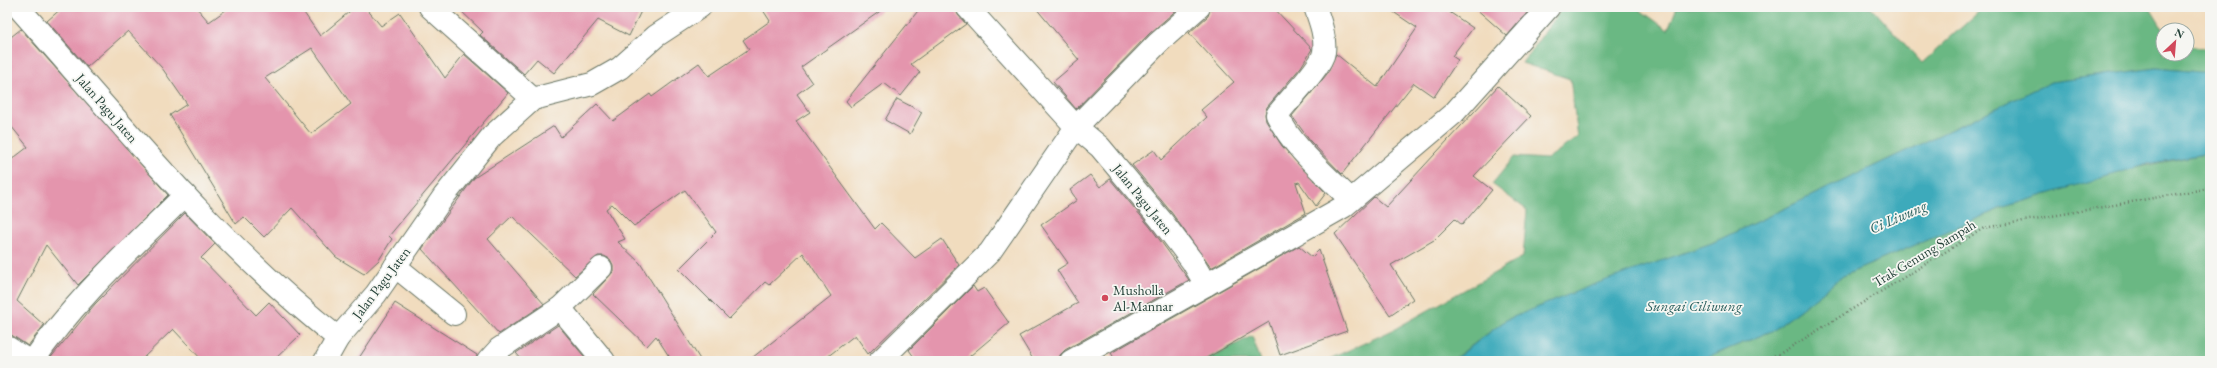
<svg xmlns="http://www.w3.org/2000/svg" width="2217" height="368" viewBox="0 0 2217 368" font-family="'EB Garamond',serif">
<rect width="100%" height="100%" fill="#f6f6f2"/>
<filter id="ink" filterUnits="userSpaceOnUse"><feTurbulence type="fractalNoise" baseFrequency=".025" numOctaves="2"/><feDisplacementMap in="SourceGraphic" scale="8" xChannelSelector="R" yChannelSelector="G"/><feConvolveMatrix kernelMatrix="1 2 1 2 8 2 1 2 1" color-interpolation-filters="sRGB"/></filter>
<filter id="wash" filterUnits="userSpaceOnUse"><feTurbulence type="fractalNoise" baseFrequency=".012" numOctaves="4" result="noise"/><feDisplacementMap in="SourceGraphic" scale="16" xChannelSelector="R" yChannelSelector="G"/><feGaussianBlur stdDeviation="0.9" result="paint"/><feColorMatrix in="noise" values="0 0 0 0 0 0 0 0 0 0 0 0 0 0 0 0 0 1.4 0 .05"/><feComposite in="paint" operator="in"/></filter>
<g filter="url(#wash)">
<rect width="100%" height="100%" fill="#f1dcbe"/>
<g fill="#6ab883" stroke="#447a5c">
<polygon points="1563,7 1636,7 1668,30 1677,7 1871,7 1922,63 1984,7 2150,7 2164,30 2163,54 2187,54 2187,46 2210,49 2210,73 2156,68 2051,82 1712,243 1606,281 1506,320 1451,361 1325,361 1393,330 1523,257 1527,210 1492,184 1514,157 1547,159 1578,137 1570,79 1522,63"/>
<polygon points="2210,153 2210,361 1699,361 1774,330 1843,276 2004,207 2134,168"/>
<polygon points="1252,336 1261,361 1203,361"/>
</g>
<polygon fill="#3caabb" stroke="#2e7478" points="2156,68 2210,73 2210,153 2148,164 2004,207 1843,276 1774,330 1699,361 1452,361 1506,320 1595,284 1712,243 2051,82"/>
<g id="blocks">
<g fill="#e495ad" fill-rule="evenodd">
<path d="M63,7H196L209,22L230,7H300L320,36L355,7H365L381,26L400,13L445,78L464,54L508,93L389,236L392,239L379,260L364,274L336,257L292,208L264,237L244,217L236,224L170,115L187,104L162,68L128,31L87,67L47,21ZM312,48L351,104L311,134L265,78Z"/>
<polygon points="457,7 643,7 629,36 598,20 554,73 537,59 524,74 480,35 483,32"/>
<polygon points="761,7 886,7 801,67 812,83 797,94 810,112 796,121 875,229 881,223 915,258 942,239 959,265 868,354 855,335 822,361 748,361 831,296 803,253 769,285 765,282 729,319 679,269 716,232 685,190 634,226 612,204 606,209 625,239 618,242 640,263 701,361 672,361 656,336 647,346 593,294 613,272 613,265 610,259 604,256 598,256 575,276 512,216 488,239 544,304 499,334 422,249 474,178 554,126 561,137 597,104 613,121 650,94 652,97 699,63 709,76 749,49 743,40 770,21"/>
<polygon points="921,7 955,7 958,15 966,24 911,64 920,72 901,96 884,83 851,107 846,101"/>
<polygon points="1035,7 1180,7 1149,34 1076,109 1053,82 1079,60"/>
<polygon points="1211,7 1273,7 1312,49 1301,67 1267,107 1265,114 1266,121 1282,146 1326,193 1316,206 1299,182 1296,183 1306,213 1211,268 1171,212 1132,165 1154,150 1161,160 1207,117 1201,110 1234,82 1189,33 1208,16"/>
<polygon points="1386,7 1442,7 1473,28 1452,56 1458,60 1434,97 1414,83 1342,174 1310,141 1292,116 1327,74 1336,54 1377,87 1417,28"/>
<polygon points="1474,7 1532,7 1507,36"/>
<polygon points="21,29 168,195 78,285 46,245 17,301 44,325 28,346 7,332 7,163 28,147 7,121 7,40"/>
<polygon points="1498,86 1531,116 1474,176 1492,190 1462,225 1455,219 1434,240 1391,265 1413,299 1390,315 1335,234 1374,197 1386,207"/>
<polygon points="897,99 922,112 910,134 885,120"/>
<polygon points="1090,175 1100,187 1110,179 1151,228 1189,280 1065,350 1060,355 1059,361 1034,361 1019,336 1078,303 1057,270 1068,263 1041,225 1077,200 1070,190"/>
<polygon points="185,213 215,244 201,258 256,315 269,302 300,335 273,361 203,361 173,329 140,361 48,361 95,304"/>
<polygon points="1299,246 1312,257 1319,250 1347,331 1280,355 1269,322 1202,361 1116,361 1111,353"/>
<polygon points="973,286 977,292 984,288 1009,323 964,361 917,361 909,350"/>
<polygon points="395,303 477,355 476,361 357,361"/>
<polygon points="558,325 588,361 523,361 516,353"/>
</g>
</g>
</g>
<g filter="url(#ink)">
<use href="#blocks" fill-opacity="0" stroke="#687564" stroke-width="1"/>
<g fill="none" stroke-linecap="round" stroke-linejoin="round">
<defs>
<g id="minor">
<path d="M18,7C120,122 217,243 338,338L376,294L444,196L492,136L533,99L592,84L620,68L656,36L700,7"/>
<polyline points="430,7 533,99"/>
<polyline points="967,7 1076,127 1100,147 1161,220 1192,261 1206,285 1071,361"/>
<path d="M1315,7C1320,21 1326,37 1324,52C1322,67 1287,101 1277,115C1293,148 1325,174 1351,200"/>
<polyline points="395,266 454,314"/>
<polyline points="1206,285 1343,207 1454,113 1549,7"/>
<polyline points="560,308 604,361"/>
<polyline points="7,347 29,361"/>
<path d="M33,361C75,299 132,248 185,195"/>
<polyline points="325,361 338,338"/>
<polyline points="488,361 499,349 560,308 601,268"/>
<polyline points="880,361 990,252 1076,127 1158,43 1199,7"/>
</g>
</defs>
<use href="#minor" stroke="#687564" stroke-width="24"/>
<polyline stroke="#687564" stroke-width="2.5" stroke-dasharray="1 3" stroke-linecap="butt" points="1759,361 1781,353 1984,228 2210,188"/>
<use href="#minor" stroke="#fff" stroke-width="22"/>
</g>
</g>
<circle fill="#d1495b" stroke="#f6f6f2" stroke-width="1.5" cx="1105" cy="298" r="4"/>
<g text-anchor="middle" stroke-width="3.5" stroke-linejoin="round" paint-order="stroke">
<g font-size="14" fill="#1f3d34" stroke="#f6f6f2">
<text transform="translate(107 108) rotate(49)" y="5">Jalan Pagu Jaten</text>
<text transform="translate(1143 199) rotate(51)" y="5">Jalan Pagu Jaten</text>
<text transform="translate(1924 253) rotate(-31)" y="5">Trak Genung Sampah</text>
<text transform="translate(381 283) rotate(-53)" y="5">Jalan Pagu Jaten</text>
</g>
<g font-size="14" fill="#1f3d34" stroke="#f6f6f2" text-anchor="start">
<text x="1113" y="295">Musholla<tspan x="1113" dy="16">Al-Mannar</tspan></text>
</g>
<g font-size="15" font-style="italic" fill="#285e5c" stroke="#f6f6f2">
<text transform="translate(1898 217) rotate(-24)" y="5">Ci Liwung</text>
<text x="1694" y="311">Sungai Ciliwung</text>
</g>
</g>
<rect width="2217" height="368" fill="none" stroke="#f6f6f2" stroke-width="24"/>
<g transform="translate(2175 42) rotate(26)"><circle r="19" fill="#f6f6f2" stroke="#a0aca6"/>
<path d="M0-3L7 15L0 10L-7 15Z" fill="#d1495b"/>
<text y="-6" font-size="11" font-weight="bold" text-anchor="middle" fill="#1f3d34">N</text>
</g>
</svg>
